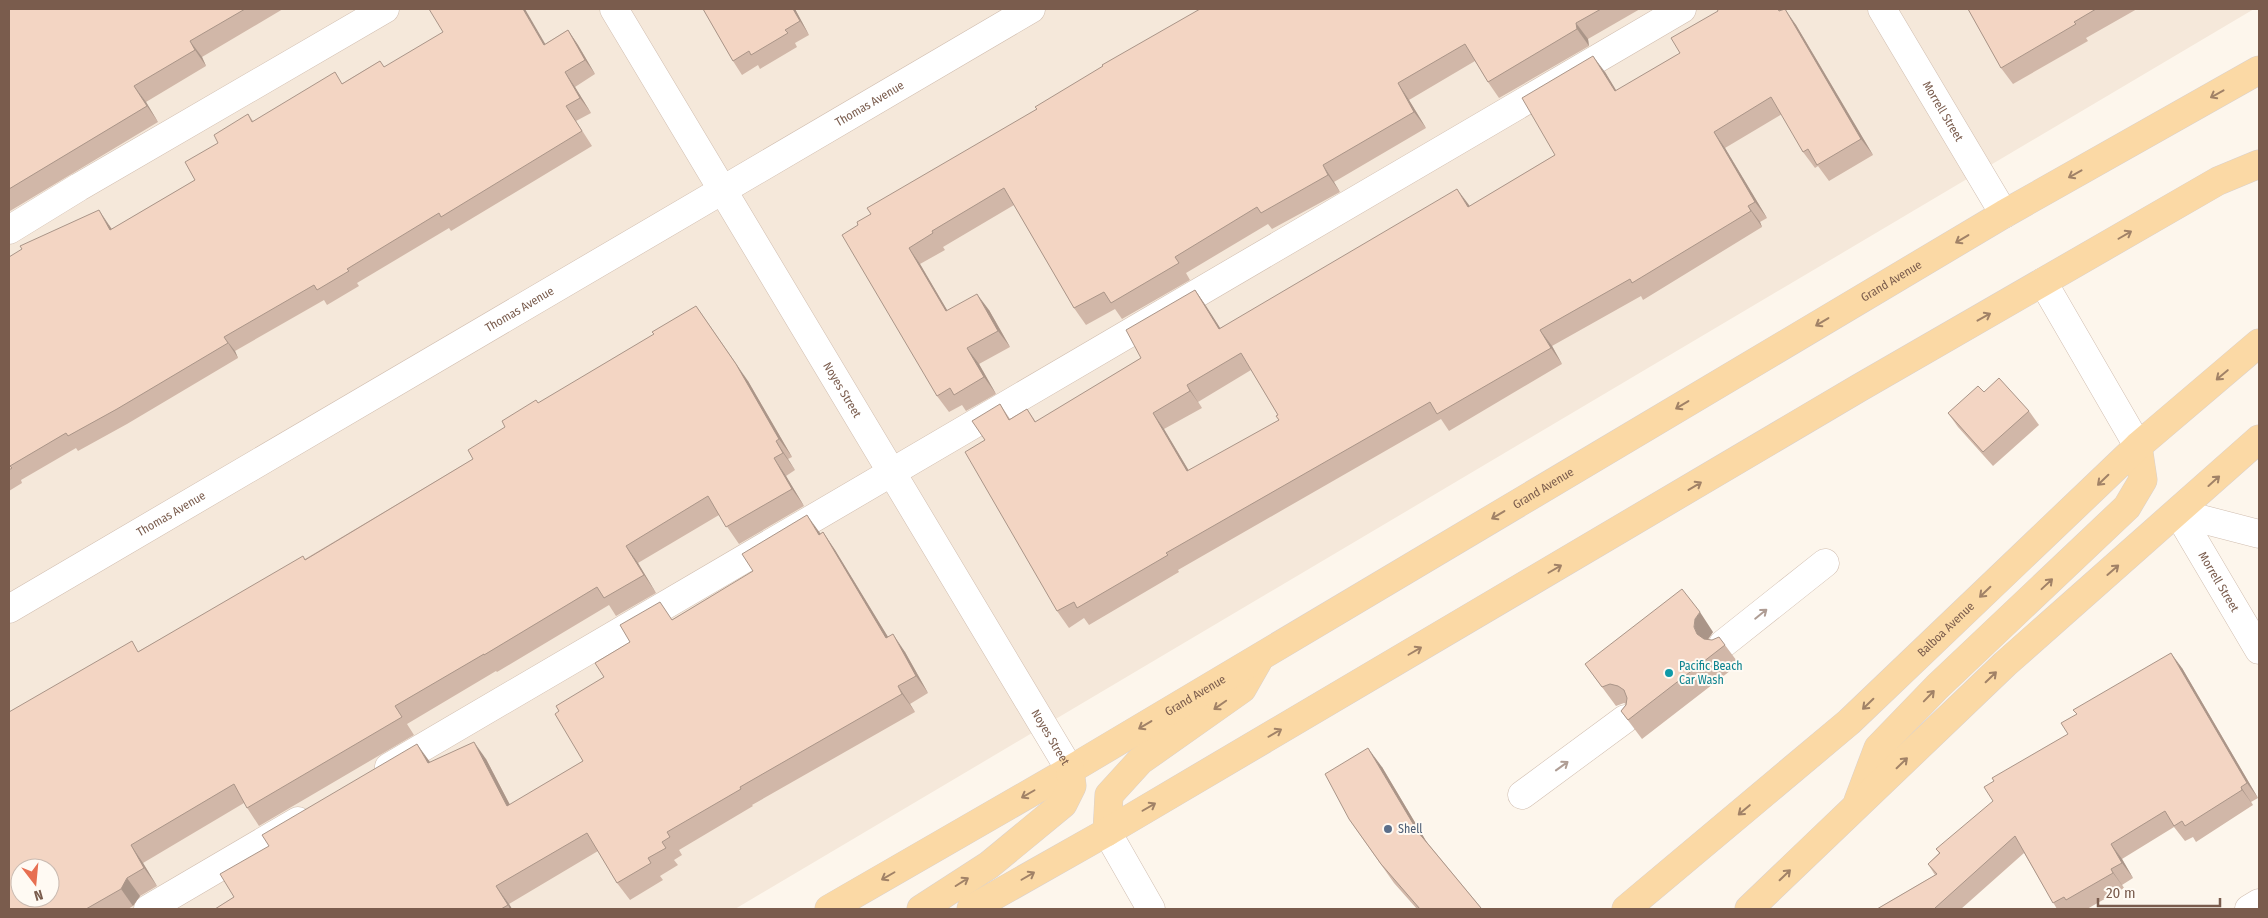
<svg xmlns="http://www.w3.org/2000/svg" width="2268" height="918" viewBox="0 0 2268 918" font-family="'Fira Sans Condensed',sans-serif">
<rect width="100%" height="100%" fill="#fdf6ec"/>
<path fill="#f5e8da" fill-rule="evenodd" d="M9,9H2254L735,909H9ZM20,868H50V898H20Z"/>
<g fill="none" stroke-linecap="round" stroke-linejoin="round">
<defs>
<g id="minor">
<path id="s1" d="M614,9L1070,770"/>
<path id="s2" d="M1882,9L2004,214"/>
<polyline points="9,230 79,187 385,9"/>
<polyline points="2043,282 2138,446"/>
<path id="s3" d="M2178,513L2259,650"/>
<polyline points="2178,513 2259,534"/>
<path id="s4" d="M9,609L1031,9"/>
<polyline points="1723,644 1825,563"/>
<polyline points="389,767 1682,9"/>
<polyline points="1522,795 1625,719"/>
<polyline points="1107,832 1151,909"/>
<polyline points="148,909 298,821"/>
<polyline points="2249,909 2259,903"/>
</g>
<g id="major">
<polyline points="1858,801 1878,748 1937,687 2127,507 2143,480 2138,446"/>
<polyline points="1107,832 1109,795 1140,761 1242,689 1258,661"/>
<path id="s5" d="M829,909L1070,770L2004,214L2259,70"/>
<polyline points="921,909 989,865 1063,804 1072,786 1070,770"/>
<polyline points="971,909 1107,832 1859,388 2218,181 2259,164"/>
<path id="s6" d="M1626,909L1849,722L2138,446L2259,343"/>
<polyline points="1749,909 2005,664 2259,439"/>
</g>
</defs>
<use href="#minor" stroke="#d1beb0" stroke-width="29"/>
<use href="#major" stroke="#dad1cd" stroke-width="29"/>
<use href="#minor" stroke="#fff" stroke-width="28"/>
<use href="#major" stroke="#fbd9a5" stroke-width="28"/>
</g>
<g fill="#d1b7a8" fill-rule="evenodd">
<polygon points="9,9 283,9 202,57 206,66 146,102 158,122 10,211 9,210"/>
<polygon points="703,9 795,9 809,35 795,43 797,47 760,69 758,65 742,75 733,61"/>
<polygon points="1200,9 1640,9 1588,39 1589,46 1499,98 1488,82 1475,61 1409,100 1426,128 1334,182 1340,192 1272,229 1268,224 1186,273 1190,280 1122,319 1115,309 1086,325 1074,308 1014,205 943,247 945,250 920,264 947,310 989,310 1010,347 979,364 996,394 966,411 962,405 949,412 937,396 858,225 871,214 1037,109"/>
<path d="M1779,9L1796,25L1873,155L1829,181L1818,166L1815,168L1803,152L1782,114L1725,148L1767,218L1760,222L1762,227L1643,300L1641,296L1552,346L1562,364L1449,431L1441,419L1178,570L1179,572L1089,625L1084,618L1069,628L1057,611L985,440L1000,404L1010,419L1027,409L1036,422L1141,358L1195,290L1206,306L1220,328L1470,206L1555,155L1605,72L1616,91L1680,53L1718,11ZM1251,370L1278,415L1279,420L1189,471L1164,429L1202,408L1198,402Z"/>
<polygon points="1968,9 2137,9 2086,38 2088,41 2013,84 2001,68"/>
<polygon points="568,30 578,45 595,74 575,87 591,113 576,121 592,146 451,231 449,228 357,283 359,286 327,305 324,300 235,351 238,358 127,424 78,451 76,448 21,480 22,483 9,491 9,257 109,225 112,229 195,180 218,143 248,114 253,121 343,83 380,61 384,67 545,44"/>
<polygon points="748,381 792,457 788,459 795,470 786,476 804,506 739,544 719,515 638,563 656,593 616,616 609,605 497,672 496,671 407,724 414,735 259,826 244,803 143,863 157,886 140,896 133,906 128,909 9,909 139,651 305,559 473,459 505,427 538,403"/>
<polygon points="1984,392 2029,411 2039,425 1993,466 1958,427 1948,413"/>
<polygon points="823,532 835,550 888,637 905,652 928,693 910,704 915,712 752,805 753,806 679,850 682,855 674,860 678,865 660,876 663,880 630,900 617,883 598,851 509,904 512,909 215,909 234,897 430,762 486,759 510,805 583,761 559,711 604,677 673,619"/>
<polygon points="1713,632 1708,640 1725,645 1739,664 1642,739 1621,711 1626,704 1624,703 1616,706 1585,664"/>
<polygon points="2182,668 2258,798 2251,802 2253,805 2196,842 2193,837 2185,841 2174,827 2122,859 2133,878 2122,885 2124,888 2087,909 2057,909 2024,853 1961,909 1877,909 1935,875 1928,864 1939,853 1936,849"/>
<polygon points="1382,767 1426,841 1482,909 1417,909 1394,883 1349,819"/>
</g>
<g fill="#aa9588">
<polygon points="523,9 525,9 554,59 544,45"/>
<polygon points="793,9 795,9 809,35 800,21"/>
<polygon points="1785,9 1796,25 1873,155 1861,139"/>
<polygon points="1576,23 1588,39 1589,46 1577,29"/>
<polygon points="568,30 578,45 595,74 585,60"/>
<polygon points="190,41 202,57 206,66 195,50"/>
<polygon points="1593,56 1605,72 1627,108 1615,91"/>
<polygon points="565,72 575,87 591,113 580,98"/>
<polygon points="1398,83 1409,100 1426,128 1414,112"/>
<polygon points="134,86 146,102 158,122 147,106"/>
<polygon points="1714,132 1725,148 1767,218 1755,202"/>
<polygon points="1323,165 1334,182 1340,192 1328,175"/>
<polygon points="1457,189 1469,205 1480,223 1468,207"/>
<polygon points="1748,206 1760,222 1762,227 1751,211"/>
<polygon points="99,210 109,225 121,245 110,230"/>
<polygon points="909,248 920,264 957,327 946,311"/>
<polygon points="1195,290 1206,306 1231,345 1219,329"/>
<polygon points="977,294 989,310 1010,347 998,331"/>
<polygon points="696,306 748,381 792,457 779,439"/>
<polygon points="1540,330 1552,346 1562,364 1551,348"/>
<polygon points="224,337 235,351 238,358"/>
<polygon points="967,348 979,364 996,394 984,377"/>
<polygon points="1187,385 1198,402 1202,408 1190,391"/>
<polygon points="1153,413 1164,429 1199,488 1187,471"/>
<polygon points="776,441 788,459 795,470 783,453"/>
<polygon points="774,458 786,476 804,506 792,489"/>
<polygon points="807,515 820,533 831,552 819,535"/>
<polygon points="823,532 835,550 899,655 886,638"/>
<polygon points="626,546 638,563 656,593 644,575"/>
<polygon points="1700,612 1713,632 1708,639 1708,647 1697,634 1694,627 1695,619"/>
<polygon points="893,634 905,652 928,693 916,676"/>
<polygon points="2171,653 2182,668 2258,798 2247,783"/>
<polygon points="898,686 910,704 915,712 902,694"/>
<polygon points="474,742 486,759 520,824 507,806"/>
<polygon points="417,744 430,762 441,781 428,763"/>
<polygon points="1368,748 1382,767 1432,851 1418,832"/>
<polygon points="2241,787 2253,805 2242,790"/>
<polygon points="2111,844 2122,859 2133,878 2122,863"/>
<polygon points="131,845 143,863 157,886 144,868"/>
<polygon points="2111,869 2122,885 2124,888 2113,873"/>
<polygon points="127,878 140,896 133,906 121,889"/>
<polygon points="496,886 509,904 512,909 510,909 508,905"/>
</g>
<g fill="#f3d5c3" stroke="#aa9588" fill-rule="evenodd">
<polygon points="9,9 245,9 190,41 195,50 134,86 147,106 9,189"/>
<polygon points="429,9 523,9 544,45 568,30 585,60 565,72 580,98 566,106 582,131 441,217 439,213 347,269 349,271 317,290 314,285 224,337 228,343 117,409 68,436 66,433 10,466 12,468 9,470 9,257 22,249 20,246 99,210 110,230 195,180 185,162 218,143 214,135 248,114 252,122 335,72 342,84 380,61 384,67 443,32"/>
<polygon points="703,9 793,9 800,21 785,30 788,33 751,55 749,51 733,61"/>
<polygon points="1200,9 1601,9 1576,23 1577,29 1488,82 1465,44 1398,83 1414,112 1323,165 1328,175 1261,213 1257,207 1175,257 1179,263 1111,303 1104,292 1074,308 1004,188 932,231 933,233 909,248 946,311 977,294 998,331 967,348 984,377 954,395 950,388 937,396 842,235 858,225 857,222 871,214 867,208 1037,109 1035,107 1103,66 1102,65"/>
<path d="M1717,9H1778L1779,11L1785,9L1861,139L1817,165L1808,149L1803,152L1771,97L1714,132L1755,202L1748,206L1751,211L1632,283L1630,279L1540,330L1551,348L1437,414L1430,402L1166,553L1168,555L1077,608L1074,602L1057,611L965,452L985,440L972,421L1000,404L1009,420L1027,409L1035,422L1141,358L1126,330L1195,290L1219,329L1457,189L1468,207L1555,155L1522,98L1593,56L1615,91L1680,53L1671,38L1718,11ZM1241,353L1278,415L1276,416L1279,420L1187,471L1153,413L1190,391L1187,385Z"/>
<polygon points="1968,9 2096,9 2074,22 2076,24 2001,68"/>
<path d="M696,306L736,364L779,439L776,441L783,453L774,458L792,489L726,527L708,496L626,546L644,575L604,598L597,587L484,655V654L395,706L402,717L247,808L234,784L131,845L144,868L127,878L121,889L86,909H9V712L132,641L138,652L303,556L305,560L473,459L468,450L505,427L502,421L536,400L538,403L654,334L652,332ZM20,868H50V898H20Z"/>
<polygon points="1999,378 2029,411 1983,452 1948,413 1978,386 1984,392"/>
<polygon points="807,515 819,535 823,532 886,638 893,634 916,676 898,686 902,694 740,787 741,789 667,832 670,837 662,842 666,848 648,858 651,863 617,883 587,833 496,886 508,905 501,909 215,909 234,897 220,874 269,846 262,835 417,744 428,763 474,742 507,806 583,761 555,714 559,711 556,706 604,677 595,663 630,642 620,625 660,602 672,620 753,571 742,554"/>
<polygon points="1682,589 1700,612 1695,619 1694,627 1697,634 1704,639 1712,640 1719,637 1725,645 1628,720 1621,711 1626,705 1627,698 1624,690 1618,686 1610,684 1602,687 1585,664"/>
<polygon points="2171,653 2247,783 2241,787 2242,790 2185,826 2182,821 2174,826 2165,811 2111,844 2122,863 2111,869 2113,873 2066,900 2064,897 2053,903 2015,836 1935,908 1935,909 1877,909 1937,874 1928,864 1940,853 1936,849 1993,801 1984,787 1994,781 1992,778 2068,734 2061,723 2077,714 2073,710"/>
<polygon points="1368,748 1418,832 1481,908 1480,909 1420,909 1381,864 1349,819 1325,774"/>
</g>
<defs><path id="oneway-shaft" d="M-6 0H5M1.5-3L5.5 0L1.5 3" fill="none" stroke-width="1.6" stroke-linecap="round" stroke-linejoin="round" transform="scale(1.25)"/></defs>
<g stroke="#a18267">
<use href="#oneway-shaft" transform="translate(2217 94) rotate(151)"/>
<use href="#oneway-shaft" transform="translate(2075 174) rotate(151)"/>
<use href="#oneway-shaft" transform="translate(2125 235) rotate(-30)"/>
<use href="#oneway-shaft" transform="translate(1962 239) rotate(149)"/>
<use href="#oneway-shaft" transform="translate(1984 317) rotate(-29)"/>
<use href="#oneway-shaft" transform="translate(1822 322) rotate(149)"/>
<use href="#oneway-shaft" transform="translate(2222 375) rotate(140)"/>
<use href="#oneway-shaft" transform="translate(1682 405) rotate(149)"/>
<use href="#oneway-shaft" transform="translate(2103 480) rotate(136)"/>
<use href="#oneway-shaft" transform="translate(2214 481) rotate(-42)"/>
<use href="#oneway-shaft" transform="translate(1695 486) rotate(-31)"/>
<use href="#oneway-shaft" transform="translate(1498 515) rotate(149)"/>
<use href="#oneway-shaft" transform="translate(1555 569) rotate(-30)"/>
<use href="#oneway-shaft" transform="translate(2113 570) rotate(-41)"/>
<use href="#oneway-shaft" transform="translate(2047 584) rotate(-43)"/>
<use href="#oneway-shaft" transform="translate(1985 592) rotate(136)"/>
<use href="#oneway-shaft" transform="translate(1415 651) rotate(-30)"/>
<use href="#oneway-shaft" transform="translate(1991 677) rotate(-44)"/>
<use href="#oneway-shaft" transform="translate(1929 696) rotate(-46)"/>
<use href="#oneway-shaft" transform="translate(1868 704) rotate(136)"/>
<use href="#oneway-shaft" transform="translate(1220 705) rotate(145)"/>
<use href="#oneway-shaft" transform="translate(1145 725) rotate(149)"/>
<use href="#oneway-shaft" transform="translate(1275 733) rotate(-30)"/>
<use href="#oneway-shaft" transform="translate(1902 763) rotate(-44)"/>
<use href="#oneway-shaft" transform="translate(1028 794) rotate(150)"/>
<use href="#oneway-shaft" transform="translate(1149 807) rotate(-30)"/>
<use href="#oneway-shaft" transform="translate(1744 810) rotate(140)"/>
<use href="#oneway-shaft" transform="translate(1785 875) rotate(-44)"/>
<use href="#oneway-shaft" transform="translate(888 876) rotate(150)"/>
<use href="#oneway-shaft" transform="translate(1028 876) rotate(-30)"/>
<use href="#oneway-shaft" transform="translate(962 882) rotate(-32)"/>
</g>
<g stroke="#af9d94">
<use href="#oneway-shaft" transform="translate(1761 614) rotate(-39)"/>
<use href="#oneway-shaft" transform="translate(1562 766) rotate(-36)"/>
</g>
<circle fill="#0f9aa8" stroke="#fffaf3" stroke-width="2" cx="1669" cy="673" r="5"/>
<circle fill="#5c6f8a" stroke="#fffaf3" stroke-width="2" cx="1388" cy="829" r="5"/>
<g text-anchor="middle" stroke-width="4" stroke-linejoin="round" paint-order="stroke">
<g font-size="12" fill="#7a5c4d" stroke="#fffaf3">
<text dy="4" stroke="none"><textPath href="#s4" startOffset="998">Thomas Avenue</textPath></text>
<text dy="4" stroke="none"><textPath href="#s2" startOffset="119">Morrell Street</textPath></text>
<text dy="4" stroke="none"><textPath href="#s5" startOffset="1234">Grand Avenue</textPath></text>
<text dy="4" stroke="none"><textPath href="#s4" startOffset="592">Thomas Avenue</textPath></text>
<text dy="4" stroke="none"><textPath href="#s1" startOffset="444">Noyes Street</textPath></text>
<text dy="4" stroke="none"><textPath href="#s5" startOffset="829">Grand Avenue</textPath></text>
<text dy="4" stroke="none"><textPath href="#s4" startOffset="188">Thomas Avenue</textPath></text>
<text dy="4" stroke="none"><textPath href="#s3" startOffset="80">Morrell Street</textPath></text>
<text dy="4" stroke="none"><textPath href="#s6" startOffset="425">Balboa Avenue</textPath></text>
<text dy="4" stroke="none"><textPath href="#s5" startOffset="424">Grand Avenue</textPath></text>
<text dy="4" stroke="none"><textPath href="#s1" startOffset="849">Noyes Street</textPath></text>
</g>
<g font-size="12" fill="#0d838f" stroke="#fffaf3" text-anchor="start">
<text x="1679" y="670">Pacific Beach<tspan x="1679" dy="14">Car Wash</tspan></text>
</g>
<g font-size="12" fill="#4e5e75" stroke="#fffaf3" text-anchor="start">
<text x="1398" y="833">Shell</text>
</g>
</g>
<rect width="2268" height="918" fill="none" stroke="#7a5c4d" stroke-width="20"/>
<g transform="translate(35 883) rotate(164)"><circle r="24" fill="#fffaf3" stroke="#cabbb1"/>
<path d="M0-4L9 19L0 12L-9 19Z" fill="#e76f51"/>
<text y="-8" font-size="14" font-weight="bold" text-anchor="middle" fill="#7a5c4d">N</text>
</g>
<path d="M2098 898v8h122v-8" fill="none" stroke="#7a5c4d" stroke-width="2.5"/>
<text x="2106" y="898" font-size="15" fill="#7a5c4d" stroke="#fffaf3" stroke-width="4" paint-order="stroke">20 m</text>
</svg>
